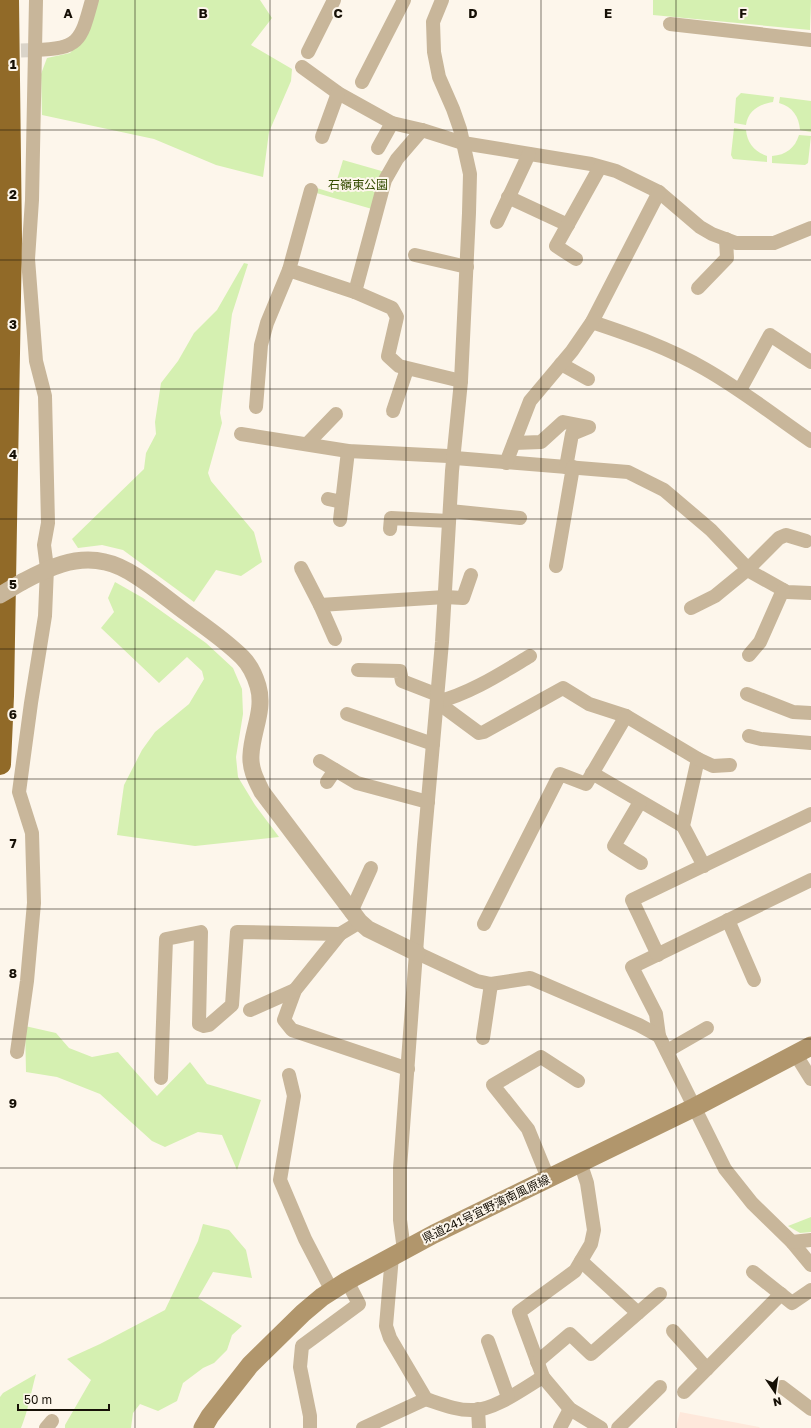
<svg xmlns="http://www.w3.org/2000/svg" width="811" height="1428" viewBox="0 0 811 1428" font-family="'Golos Text','Noto Sans JP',sans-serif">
<rect width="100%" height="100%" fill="#fdf6eb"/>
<polygon fill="#fee8db" points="680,1412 759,1427 760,1428 676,1428"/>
<g fill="#d5f0b1">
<polygon points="98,0 260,0 272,18 251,45 292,69 291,81 269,132 263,177 216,165 154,139 42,115 41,74 47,58 70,53 87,34"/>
<polygon points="653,0 811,0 810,30 653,15"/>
<path d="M741,93L774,97L773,102C760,104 748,110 746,125L734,123L736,98Z"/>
<path d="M780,97L811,101V132L800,130C799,117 793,107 779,103Z"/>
<path d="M734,128L746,130C747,143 755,152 767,156V162L733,159L731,155Z"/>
<path d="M799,135L811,136L808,163L805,165L772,163V156C786,155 795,148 799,135Z"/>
<polygon points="343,160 385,172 372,209 306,190 307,185 333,193"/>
<polygon points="244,263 248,264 232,314 220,413 222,423 208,473 211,481 254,532 262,562 241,576 216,570 194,602 123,550 102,545 78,548 72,539 144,469 146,453 156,434 155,422 161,383 178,361 194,333 217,310"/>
<polygon points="115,582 143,598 206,643 233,668 242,689 243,714 236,757 238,777 255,805 279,837 195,846 117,835 124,785 142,750 155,732 189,704 204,679 202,671 187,657 159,683 101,628 114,612 108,598"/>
<polygon points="25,1026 56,1033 69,1048 92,1057 118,1052 157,1096 190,1062 207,1084 261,1100 237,1170 222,1135 198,1132 165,1147 152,1141 100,1094 57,1077 26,1072"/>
<polygon points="811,1217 811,1232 800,1233 788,1226"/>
<polygon points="203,1224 229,1230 246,1250 252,1278 213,1272 198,1298 242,1326 232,1335 227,1350 214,1363 203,1368 183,1383 177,1401 158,1411 140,1404 133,1413 131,1428 65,1428 65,1425 91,1380 67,1359 100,1344 165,1310 198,1241"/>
<path d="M36,1374C31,1392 28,1411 21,1428H0V1397L3,1393Z"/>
</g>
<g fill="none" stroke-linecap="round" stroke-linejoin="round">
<polyline stroke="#dad4c9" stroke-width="14" stroke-dasharray="14 7" stroke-linecap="butt" points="0,51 35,50"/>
<g stroke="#c8b69a" stroke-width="14">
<polyline points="670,24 811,40"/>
<path d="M35,50C80,49 81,40 92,0"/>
<polyline points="308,52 334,0"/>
<polyline points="302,67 338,93 392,123 422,130 463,143 591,164 616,171 659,192 700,227 712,234 736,243 774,243 811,228"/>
<polyline points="362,82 404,0"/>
<polyline points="322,137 338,93"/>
<polyline points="378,148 392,123"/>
<polyline points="311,190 289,270 355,292 385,180 397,159 422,130"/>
<polyline points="508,197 568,225"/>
<polyline points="497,222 529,154"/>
<polyline points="415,255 467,267"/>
<polyline points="576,259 556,246 600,167"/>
<polyline points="698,288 727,258 726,239"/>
<polyline points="355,292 392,308 397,317 388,356 399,366 461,381"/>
<path d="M592,322C631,335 669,348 705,369C742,390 776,417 811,441"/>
<polyline points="561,364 588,379"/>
<polyline points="740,390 770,335 811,362"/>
<polyline points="256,407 261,345 267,323 289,270"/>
<polyline points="393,411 407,369"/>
<polyline points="241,434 348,451 448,456 455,458 628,472 664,490 711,530 751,572 787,592 811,593"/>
<polyline points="514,443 541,442 563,422 589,427 572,434 566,467"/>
<polyline points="307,444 336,414"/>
<polyline points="506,463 530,401 572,351 592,322 659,192"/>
<polyline points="328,499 342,502"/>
<polyline points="450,511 520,518"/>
<polyline points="340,520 348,451"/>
<polyline points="390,529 391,518 449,521"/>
<polyline points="556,566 573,467"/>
<polyline points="301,568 320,605 445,597 463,598 471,575"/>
<polyline points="320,605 335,639"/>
<polyline points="691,608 715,596 748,569 779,538 786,535 806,541"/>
<polyline points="749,655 760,642 783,590"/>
<polyline points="358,670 400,671 402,681 438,695"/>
<polyline points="747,694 793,712 811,713"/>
<polyline points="437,702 479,733 484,732 563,688 589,704 626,716 698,759 683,826 704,866"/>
<path d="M437,702C471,693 500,674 530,656"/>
<polyline points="347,714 433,744"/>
<polyline points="749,736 761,739 811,743"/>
<polyline points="698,759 713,766 730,765"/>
<polyline points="320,761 357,783 428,802"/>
<polyline points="592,773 683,826"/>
<polyline points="327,782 335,770"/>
<polyline points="640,802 614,846 641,863"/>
<polyline points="811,880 632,967 656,1014 659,1036 725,1169 752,1203 792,1242 811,1265"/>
<polyline points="351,912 371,868"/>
<polyline points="728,920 754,980"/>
<polyline points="484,924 560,774 586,784 626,716"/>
<polyline points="340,934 295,990 284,1020 292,1030 408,1069"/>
<polyline points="417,953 477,981 491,984 530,978 639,1025 659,1036"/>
<polyline points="658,955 632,900 811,814"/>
<polyline points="250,1010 295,990"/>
<polyline points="483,1038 491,984"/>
<polyline points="667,1051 707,1028"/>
<polyline points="17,1052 27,981 34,903 32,833 19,792 31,703 45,616 47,568 44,545 48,523 45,396 36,361 28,259 32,200 36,0"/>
<polyline points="796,1055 811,1079"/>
<polyline points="289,1075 294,1096 280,1180 305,1239 332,1291"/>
<polyline points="161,1078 166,939 201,932 199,1024 204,1026 209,1025 232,1005 237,932 340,934 360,922"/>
<polyline points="580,1162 587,1183 594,1230 591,1244 575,1271 519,1312 543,1377 570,1409 601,1428"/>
<polyline points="548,1178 528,1129 493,1085 541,1057 578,1081"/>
<polyline points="792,1242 811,1240"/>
<polyline points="404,1250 400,1220 400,1168 424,845 442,642 452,471 461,381 469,213 470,174 460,129 453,109 439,77 434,52 433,22 442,0"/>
<path d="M392,1256L386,1326L390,1338L426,1399C441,1404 458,1411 474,1410C495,1410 524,1388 543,1377"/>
<polyline points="753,1272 792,1303 811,1290"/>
<polyline points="638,1313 660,1294"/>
<polyline points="673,1331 707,1369"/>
<polyline points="488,1341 508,1397"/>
<polyline points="537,1362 570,1334 591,1354 638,1313 581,1261"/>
<polyline points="782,1387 811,1409"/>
<polyline points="684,1392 781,1294"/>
<polyline points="478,1409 479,1428"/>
<polyline points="46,1428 52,1421"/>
<polyline points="310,1428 310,1416 300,1367 302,1346 359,1304 347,1281"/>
<polyline points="363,1428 426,1399"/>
<polyline points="560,1428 570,1409"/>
<polyline points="618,1428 660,1387"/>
</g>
<path stroke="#c8b69a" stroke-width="17" d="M22,582C48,568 75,555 105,562C131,567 163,596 185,612C204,626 225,640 242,657C249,664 255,676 258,686C265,710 252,731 251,755C250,769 256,780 262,792L360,922L368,929L417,953"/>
<polyline stroke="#b1966c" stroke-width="19" points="203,1428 210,1416 250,1365 303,1313 322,1297 347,1281 434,1234 695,1107 811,1046"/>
<polyline stroke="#916a28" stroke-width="22" points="0,764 3,696 11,239 8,0"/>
<polyline stroke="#c8b69a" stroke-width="17" points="0,595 22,582"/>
</g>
<path fill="none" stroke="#161006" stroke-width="1" stroke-opacity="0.55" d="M135,0V1428M270,0V1428M406,0V1428M541,0V1428M676,0V1428M0,130H811M0,260H811M0,389H811M0,519H811M0,649H811M0,779H811M0,909H811M0,1039H811M0,1168H811M0,1298H811"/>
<g text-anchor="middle" stroke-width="4" stroke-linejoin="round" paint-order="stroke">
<g font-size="12" fill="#344b00" stroke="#fdf6eb">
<text x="358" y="189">石嶺東公園</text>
</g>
<g font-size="12" fill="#161006" stroke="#fdf6eb">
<text transform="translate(486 1209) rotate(-26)" y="4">県道241号宜野湾南風原線</text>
</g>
</g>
<g font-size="13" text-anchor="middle" font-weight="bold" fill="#161006" stroke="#fdf6eb" stroke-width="4" stroke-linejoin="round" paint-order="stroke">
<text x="68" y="18">A</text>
<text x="203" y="18">B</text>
<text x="338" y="18">C</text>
<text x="473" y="18">D</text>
<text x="608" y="18">E</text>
<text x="743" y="18">F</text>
<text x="13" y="69">1</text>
<text x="13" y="199">2</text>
<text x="13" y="329">3</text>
<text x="13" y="459">4</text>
<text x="13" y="589">5</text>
<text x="13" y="719">6</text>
<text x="13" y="848">7</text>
<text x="13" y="978">8</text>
<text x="13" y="1108">9</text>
</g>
<g transform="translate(775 1392) rotate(167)" stroke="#fdf6eb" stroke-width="3" paint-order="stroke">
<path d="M0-3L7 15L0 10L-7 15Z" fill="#161006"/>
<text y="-6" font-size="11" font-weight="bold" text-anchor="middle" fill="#161006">N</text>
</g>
<path d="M18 1404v6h91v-6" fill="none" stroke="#161006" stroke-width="2"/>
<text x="24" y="1404" font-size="12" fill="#161006" stroke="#fdf6eb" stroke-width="3" paint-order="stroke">50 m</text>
</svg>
